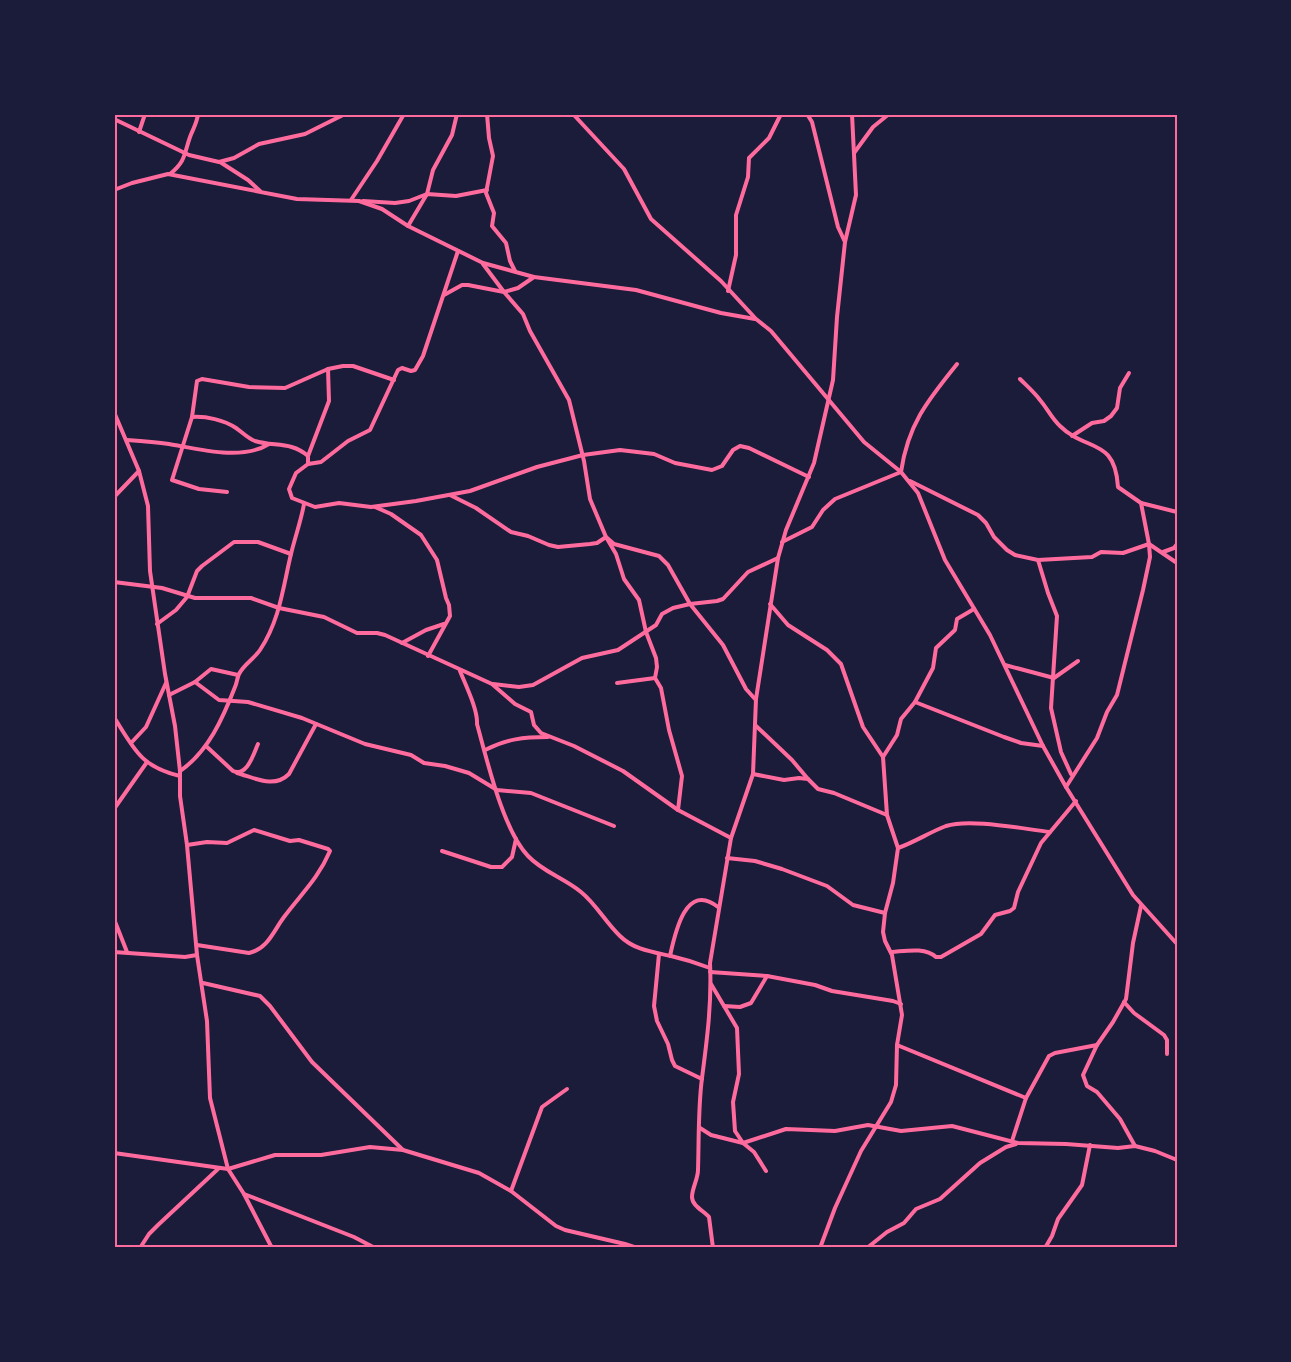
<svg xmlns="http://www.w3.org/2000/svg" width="1291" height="1362" viewBox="0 0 1291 1362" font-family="'PT Sans Narrow',sans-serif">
<rect width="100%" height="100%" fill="#1b1b3a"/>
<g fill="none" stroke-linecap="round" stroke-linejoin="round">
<g stroke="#ff6b9d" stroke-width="4">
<polyline points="487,114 489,138 493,156 486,193 494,213 492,226 506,243 510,261 515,271"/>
<polyline points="573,114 624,169 651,219 721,281 756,319 771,331 864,442 901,472 918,493 945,560 990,635 1043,746 1066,787 1133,895 1177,944"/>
<polyline points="807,114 812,122 838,227 845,242"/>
<polyline points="114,119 189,155 219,162 234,158 259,144 305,134 345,114"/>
<polyline points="139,132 145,114"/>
<polyline points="854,153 873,127 889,114"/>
<polyline points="220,162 248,180 260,191"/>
<path d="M170,174C186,161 184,154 190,137C193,129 197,123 198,114"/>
<polyline points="114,190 132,183 168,174 297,199 359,201 382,209 408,226 483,263 534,277 636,290 721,313 755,319"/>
<polyline points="351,200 377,161 404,114"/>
<polyline points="363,201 395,203 409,201 427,194 456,196 487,190"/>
<polyline points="408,226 427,194 433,170 452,135 457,114"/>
<polyline points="458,251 423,356 415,370 411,371 402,368 398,370 370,430 348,441 321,462 308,464 296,473 289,489 292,498 315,507 339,503 371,507 416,501 470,491 537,467 583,455 620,450 654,454 675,463 712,470 722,466 733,450 740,446 749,448 809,477"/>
<polyline points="483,264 504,292 523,314 530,331 569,400 584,461 590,499 606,537 614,544 659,556 668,565 690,604 723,645 746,689 755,699"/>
<polyline points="728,291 736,255 736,215 748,177 749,158 769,138 781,114"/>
<polyline points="444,295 462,285 468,285 504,292 518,288 534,277"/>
<path d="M1020,379C1027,386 1034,392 1040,400C1047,408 1052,419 1060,426C1086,452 1115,437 1118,487L1141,503L1149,544L1177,563"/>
<polyline points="114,412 139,471 148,506 150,571 165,674 175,726 180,771 180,796 187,845 197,955 207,1021 210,1098 228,1169 244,1194 272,1248"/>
<path d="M192,417C206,416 224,420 236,428C242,432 247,438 255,441C274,447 291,441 308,456"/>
<polyline points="1072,436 1092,423 1104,421 1111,416 1117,408 1120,388 1129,373"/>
<path d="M127,440C141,441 155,442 169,444C198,449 242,461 269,444"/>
<polyline points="308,464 308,456 329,401 328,369"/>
<polyline points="910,481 978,515 986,523 994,537 1007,550 1015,555 1038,560 1092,557 1101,552 1123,553 1149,544 1150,557 1143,590 1117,695 1107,712 1097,738 1066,787"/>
<polyline points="227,492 199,489 172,480 192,417 197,381 202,379 249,387 285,388 328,369 343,366 353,366 394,380"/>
<polyline points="450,495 476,508 511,532 528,536 549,545 558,547 590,544 597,543 606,537 616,554 624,579 639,600 646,632 656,658 657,667 655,678 661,688 669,730 682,776 678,810"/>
<polyline points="114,497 139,471"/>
<polyline points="1141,503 1177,512"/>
<polyline points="375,507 391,514 421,535 437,560 446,598 449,605 450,616 428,656"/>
<path d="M782,542L812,527L823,510L835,499L901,472C908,424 928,400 957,364"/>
<polyline points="1163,552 1174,548 1177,544"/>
<polyline points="1038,560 1048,593 1057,616 1051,708 1061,752 1071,774"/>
<path d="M114,582L162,588L195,598H251L279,608L324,617L357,633H377L385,635L492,684L515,704L531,712L534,725L541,733L574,746L623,771L678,810L731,838L710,963C712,1002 707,1040 702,1078C698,1109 699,1139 698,1170C698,1179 692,1188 692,1197C692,1206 704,1211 709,1217L713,1248"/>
<polyline points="770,604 788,625 827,650 841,664 863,727 883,757"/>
<polyline points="974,609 957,619 955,630 936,648 933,668 915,702 1004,737 1021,743 1043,746"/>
<polyline points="157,624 176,610 187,597 197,571 202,566 234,542 258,542 291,554"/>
<polyline points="402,643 426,630 444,624"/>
<polyline points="1005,665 1054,678 1078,661"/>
<path d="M460,671C466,686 478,710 477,724C487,760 503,830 528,856C543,872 564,878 581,892C596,904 606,923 620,936C634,950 653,952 671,956C684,959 697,963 710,968"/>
<polyline points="195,682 219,700 248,702 302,718 365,744 411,755 424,763 445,766 469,773 497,790 531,793 614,826"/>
<polyline points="617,683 655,678"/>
<polyline points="493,684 519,687 533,685 582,658 618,650 656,625 662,614 673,608 690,604 717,601 723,599 748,572 778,558"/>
<polyline points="169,695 195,682 211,669 238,675"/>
<path d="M114,717C134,749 141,767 180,776"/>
<polyline points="755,725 792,760 808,779"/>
<polyline points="131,743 146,727 166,683"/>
<path d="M206,746L233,771C247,777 253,755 258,744"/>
<path d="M485,750C507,739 523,737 548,737"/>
<path d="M180,771C208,752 223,718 235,687C237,683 237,678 239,674C244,664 254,659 260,650C280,620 283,587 291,554C295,537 301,521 304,504"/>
<path d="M237,773C255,778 274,789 289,774L316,724"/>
<polyline points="753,774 784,780 799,778 808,779 818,789 834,793 887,815"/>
<polyline points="114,809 147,762"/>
<polyline points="731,838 753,774 756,699 778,558 786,530 814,463 833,380 837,317 845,242 856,195 852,114"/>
<path d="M187,845L207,842L227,843L254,830L290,841L299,840L328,849L330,851C318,879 301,894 284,917C274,930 268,949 249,953L197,945"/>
<polyline points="898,848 887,815 883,757 897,735 901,719 915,702"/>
<polyline points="442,851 491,867 502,867 512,857 516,839"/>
<polyline points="727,858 755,861 782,869 827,886 853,905 885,913"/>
<polyline points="114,919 127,952"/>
<polyline points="114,952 185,957 197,955"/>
<path d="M892,952C906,951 925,947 936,957H941L981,934L995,915L1010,911L1014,908L1018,892L1041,843L1076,801"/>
<polyline points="659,954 654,1006 657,1021 668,1044 672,1060 675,1066 702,1079"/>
<path d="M670,956C675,933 686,881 718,907"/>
<polyline points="710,972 767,976 815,985 832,991 893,1001 901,1004"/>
<polyline points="203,983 260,996 270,1006 312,1062 403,1150"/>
<polyline points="711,984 737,1028 739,1074 733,1102 735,1131 743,1143 754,1152 766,1171"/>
<polyline points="1124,1002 1134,1013 1164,1035 1167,1040 1167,1054"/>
<polyline points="724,1006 740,1007 751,1003 767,976"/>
<polyline points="897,1045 1026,1098"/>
<polyline points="700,1128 711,1135 743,1143 786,1129 835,1131 868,1125 901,1131 952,1126 1018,1143 1066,1144 1118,1148 1135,1146 1155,1151 1177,1160"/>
<polyline points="1012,1141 1026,1098 1049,1056 1055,1053 1097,1045"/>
<polyline points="1135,1146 1120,1119 1097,1092 1087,1086 1083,1075 1097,1045 1113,1022 1126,999 1133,943 1141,906"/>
<polyline points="114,1153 228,1169 275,1155 321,1155 370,1147 403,1150 479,1173 511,1191 556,1226 565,1230 625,1244 637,1248"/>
<polyline points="511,1191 542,1107 567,1089"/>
<polyline points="244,1194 354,1237 375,1248"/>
<polyline points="140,1248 149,1234 158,1225 218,1169"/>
<path d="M820,1248L835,1208L861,1151L891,1102L896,1085L897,1045L902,1015L892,955L885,941L883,932L885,913L893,883L898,848C915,842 930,832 946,826C970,818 1023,829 1050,832"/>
<polyline points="867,1248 887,1232 904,1223 916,1209 940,1199 980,1163 1006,1147 1016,1144"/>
<polyline points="1045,1248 1052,1236 1058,1219 1082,1185 1090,1145"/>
</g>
</g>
<rect width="1291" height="1362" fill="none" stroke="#1b1b3a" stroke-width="231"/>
<rect x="116" y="116" width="1060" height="1130" fill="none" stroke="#ff6b9d" stroke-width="2"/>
</svg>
